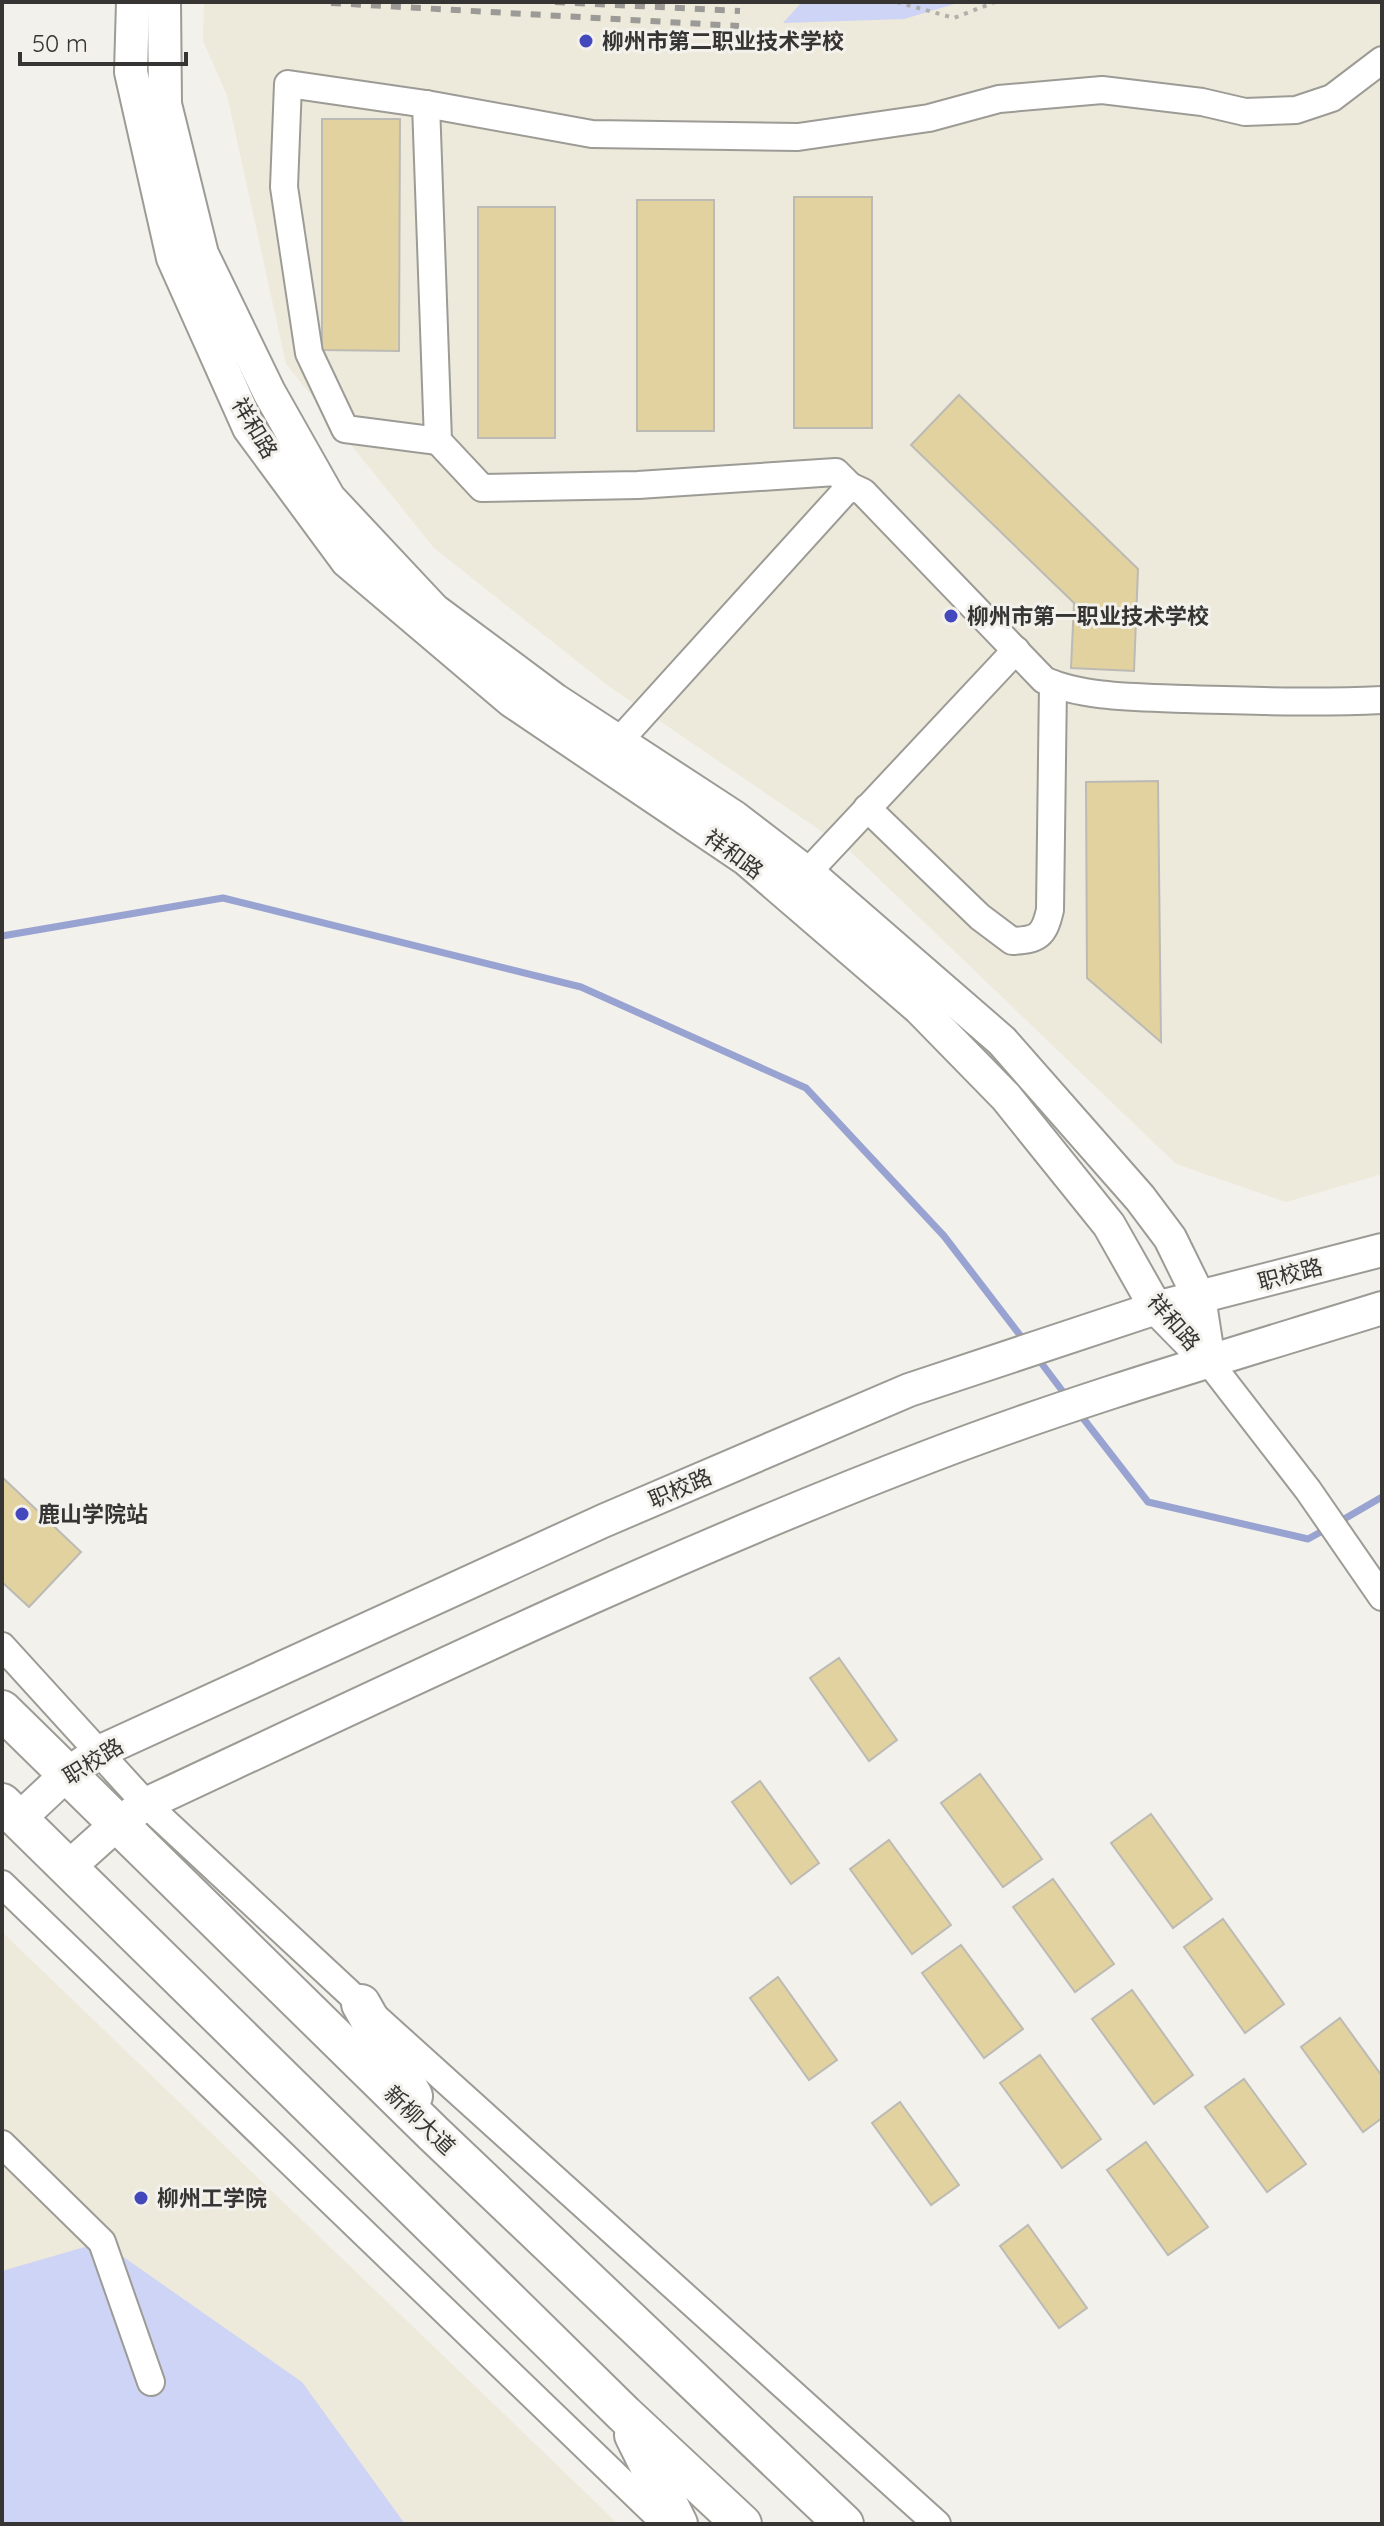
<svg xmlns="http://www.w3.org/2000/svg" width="1384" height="2526" viewBox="0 0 1384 2526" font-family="Quicksand,'Noto Sans SC',sans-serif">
<rect width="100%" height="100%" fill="#f3f1eb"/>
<g fill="#ede9db">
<polygon points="204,2 1382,2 1382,1174 1286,1202 1176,1164 849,850 607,685 434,548 286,364 227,95 203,41"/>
<polygon points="2,1932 557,2465 618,2524 2,2524"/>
</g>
<g fill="#cdd4f5">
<polygon points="802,2 961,2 904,19 783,23"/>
<polygon points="102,2242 302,2382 405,2524 2,2524 2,2271"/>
</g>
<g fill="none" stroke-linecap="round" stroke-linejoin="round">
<g stroke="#99a3d1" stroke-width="7">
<polyline points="2,936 223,898 581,987 806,1088 944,1236 1026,1343"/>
<polyline points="1036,1356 1067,1397"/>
<polyline points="1079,1413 1148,1502 1308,1539 1328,1528"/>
<polyline points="1339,1522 1382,1497"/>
</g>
</g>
<g fill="#e1d2a0" stroke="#bcbab4" stroke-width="2">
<polygon points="322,119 400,119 399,351 322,350"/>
<rect x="794" y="197" width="78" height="231"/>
<rect x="637" y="200" width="77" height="231"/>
<rect x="478" y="207" width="77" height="231"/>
<polygon points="959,395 1138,569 1134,671 1071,668 1074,603 911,445"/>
<polygon points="1158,781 1161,1042 1087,978 1086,782"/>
<polygon points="2,1477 81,1552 29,1607 2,1582"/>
<polygon points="839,1658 897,1740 869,1761 810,1678"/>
<polygon points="980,1774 1042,1859 1003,1887 941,1803"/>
<polygon points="760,1781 819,1863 791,1884 732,1802"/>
<polygon points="1151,1814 1212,1899 1173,1928 1111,1843"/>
<polygon points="889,1840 951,1925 912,1954 850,1869"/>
<polygon points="1053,1879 1114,1964 1075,1992 1013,1907"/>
<polygon points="1223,1919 1284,2004 1245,2033 1184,1947"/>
<polygon points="961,1945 1023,2029 984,2058 922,1973"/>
<polygon points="778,1977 837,2060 809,2080 750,1998"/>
<polygon points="1132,1990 1193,2075 1154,2104 1092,2019"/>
<polygon points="1340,2018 1382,2076 1382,2118 1363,2132 1301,2047"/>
<polygon points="1040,2055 1101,2139 1062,2168 1000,2083"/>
<polygon points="1244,2079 1306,2164 1267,2192 1205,2107"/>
<polygon points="900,2102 959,2185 931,2205 872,2123"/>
<polygon points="1146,2142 1208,2227 1168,2255 1107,2170"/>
<polygon points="1028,2225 1087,2308 1059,2328 1000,2246"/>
</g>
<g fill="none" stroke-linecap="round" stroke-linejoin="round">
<defs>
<g id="minor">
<polyline points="426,104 438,441 482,488 638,485 836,472 850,486"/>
<polyline points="438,441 345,429 309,353 284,187 288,84 426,104 592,134 798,137 929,118 999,99 1102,90 1202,102 1245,112 1296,110 1332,98 1382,60"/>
<path d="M619,741L850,486L863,492L1044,680C1083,698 1141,697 1184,699C1251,701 1316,703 1382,700"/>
<path d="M867,808L980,917L1012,941C1038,940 1044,936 1050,910L1053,684"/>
<polyline points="807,873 1016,650"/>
<polyline points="1209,1362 1308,1490 1382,1597"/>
<polyline points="2,1646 146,1804 361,2004 937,2524"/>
<polyline points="2,1884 666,2524"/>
<polyline points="2,2144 102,2242 151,2382"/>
</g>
<g id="major">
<polyline points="133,2 131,72 173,258 249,428 347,561 512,701 746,859 919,1008 1006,1097 1109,1225 1156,1308 1209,1362"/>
<polyline points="164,2 165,104 202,254 269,392 329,498 434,610 555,700 734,817 820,883 1002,1041 1140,1198 1170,1238 1199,1297 1209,1362"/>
<polyline points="19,1819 68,1773 101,1751 603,1521 909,1390 1156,1308 1382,1250"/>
<path d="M70,1866L118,1823L146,1804C405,1683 663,1558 930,1456C1078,1399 1231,1355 1382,1308"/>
</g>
<g id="highway">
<polyline points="2,1710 434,2134 844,2524"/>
<polyline points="2,1803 624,2414 742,2524"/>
<polyline points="361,2004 413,2096"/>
<polyline points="634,2435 678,2524"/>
</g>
</defs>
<use href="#minor" stroke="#9c9b95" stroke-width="30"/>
<use href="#major" stroke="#9c9b95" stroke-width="36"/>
<use href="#highway" stroke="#9c9b95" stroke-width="42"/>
<polyline stroke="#b1afaa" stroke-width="4" stroke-dasharray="4 6" stroke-linecap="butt" points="897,2 954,18 995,2"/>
<use href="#minor" stroke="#fff" stroke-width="26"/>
<use href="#major" stroke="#fff" stroke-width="32"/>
<use href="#highway" stroke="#fff" stroke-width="38"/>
<g stroke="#9c9a96" stroke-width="6" stroke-dasharray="10 10" stroke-linecap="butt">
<polyline points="555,2 740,11"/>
<polyline points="331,3 739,26"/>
</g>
</g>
<g fill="#4448bd" stroke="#f3f1eb" stroke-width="3">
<circle cx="586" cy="41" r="8"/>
<circle cx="951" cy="616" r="8"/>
<circle cx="22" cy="1514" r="8"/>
<circle cx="141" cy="2198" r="8"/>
</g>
<g text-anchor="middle" stroke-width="6" stroke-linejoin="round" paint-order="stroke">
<g font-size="22" font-weight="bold" fill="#363533" stroke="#f3f1eb" text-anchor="start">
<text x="602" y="49">柳州市第二职业技术学校</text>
<text x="967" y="624">柳州市第一职业技术学校</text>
<text x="38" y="1522">鹿山学院站</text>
<text x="157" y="2206">柳州工学院</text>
</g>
<g font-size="22" fill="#363533" stroke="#f3f1eb">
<text transform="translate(255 428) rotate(59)" y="8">祥和路</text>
<text transform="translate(734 854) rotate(36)" y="8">祥和路</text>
<text transform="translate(1290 1274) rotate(-15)" y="8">职校路</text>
<text transform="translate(1174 1322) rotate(49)" y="8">祥和路</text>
<text transform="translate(680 1488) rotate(-23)" y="8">职校路</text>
<text transform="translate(93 1761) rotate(-32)" y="8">职校路</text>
<text transform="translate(420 2120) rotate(44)" y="8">新柳大道</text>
</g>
</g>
<rect width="1384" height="2526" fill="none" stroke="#363533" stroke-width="8"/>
<path d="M20 52v12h166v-12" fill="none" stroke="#363533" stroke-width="4"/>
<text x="32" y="52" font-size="24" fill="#363533" stroke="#f3f1eb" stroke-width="6" paint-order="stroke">50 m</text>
</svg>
